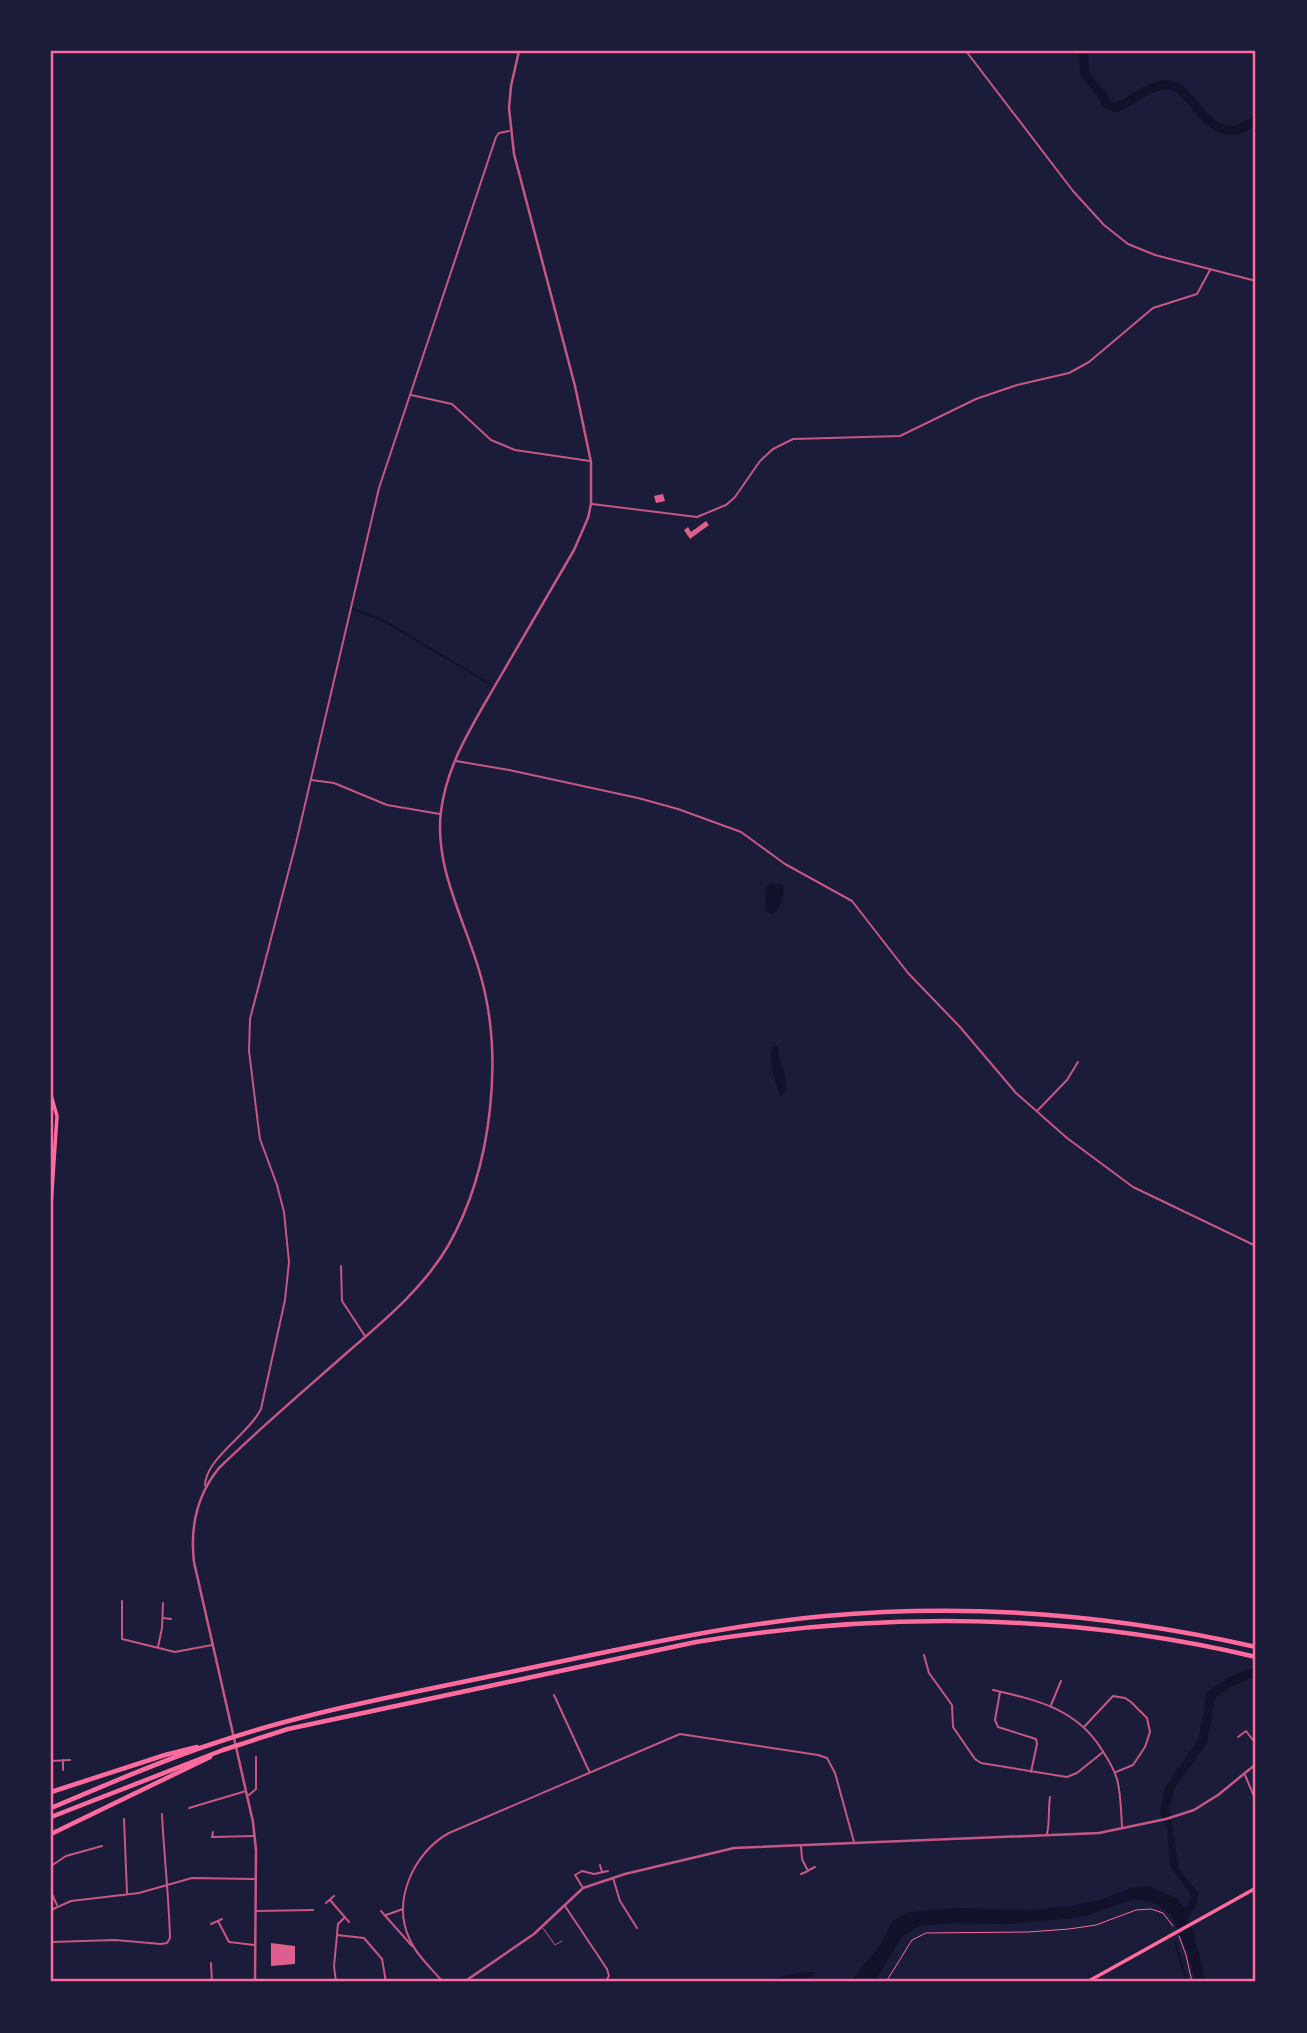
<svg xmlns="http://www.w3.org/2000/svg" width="1307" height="2033" viewBox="0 0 1307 2033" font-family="Signika,sans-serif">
<rect width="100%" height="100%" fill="#1b1b3a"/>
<g fill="#12122b">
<path d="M771,883L783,885C785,896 781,908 771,915L765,910L766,887Z"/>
<path d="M773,1046H777C779,1049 779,1053 779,1057C782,1071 792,1082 782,1096L779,1095L770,1060Z"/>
<polygon points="1182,1765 1188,1770 1175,1787 1169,1806 1179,1869 1198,1893 1197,1904 1187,1918 1193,1930 1206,1982 1196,1982 1187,1950 1171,1915 1157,1904 1134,1899 1082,1917 1009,1924 955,1923 922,1925 903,1935 876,1980 872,1982 850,1982 881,1944 893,1921 906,1913 952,1908 1031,1910 1069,1906 1097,1901 1131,1888 1149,1886 1176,1898 1186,1909 1191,1900 1190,1894 1170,1866 1167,1826 1160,1814 1164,1789"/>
<polygon points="814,1972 815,1976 795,1982 757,1982 799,1973"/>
</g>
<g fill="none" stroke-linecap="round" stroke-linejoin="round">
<g stroke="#12122b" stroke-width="2">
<polyline points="353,609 384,621 490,684"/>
<polyline points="1175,1942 1187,1982"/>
</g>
<g stroke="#12122b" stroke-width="9">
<path d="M1083,51L1085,75L1104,97L1106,104L1115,108C1132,102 1152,82 1170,85C1194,89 1202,134 1236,130C1242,129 1250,123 1256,121"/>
<polyline points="1179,1775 1203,1741 1211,1695 1228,1683 1252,1673"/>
</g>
</g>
<g fill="#dd5f8e">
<polygon points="663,494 665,501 656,503 654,496"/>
<polygon points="706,521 709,525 690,539 684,530 688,527 691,532"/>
<polygon points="271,1943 295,1946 295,1964 271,1966"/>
</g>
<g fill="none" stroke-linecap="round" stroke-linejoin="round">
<g stroke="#ff6b9d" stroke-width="1">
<polyline points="1179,1936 1186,1955 1192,1982"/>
<polyline points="886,1982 912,1940 926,1933 1028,1932 1069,1929 1096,1925 1136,1910 1151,1909 1163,1913 1173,1926"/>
</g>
<polyline stroke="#c65784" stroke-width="1" points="543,1928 555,1945 562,1941"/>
<g stroke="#c65784" stroke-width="2">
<polyline points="966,51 1073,191 1104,225 1128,244 1155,255 1256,281"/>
<polyline points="411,395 452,404 491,440 515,450 590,461"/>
<polyline points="592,504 697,517 726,505 735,497 760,461 773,449 793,439 900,436 976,399 1017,385 1069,373 1089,362 1153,308 1197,294 1210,270"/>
<polyline points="456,761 509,770 638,798 678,809 741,832 785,864 852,901 908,973 960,1027 1016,1093 1067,1138 1133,1187 1256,1246"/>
<polyline points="311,780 334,783 387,805 440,814"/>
<polyline points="1038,1110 1067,1080 1078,1062"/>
<polyline points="341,1266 342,1301 365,1336"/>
<path d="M205,1485C206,1458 249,1434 261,1409L285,1300L289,1262L284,1212L277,1185L260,1139L258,1124L249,1051L250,1019L296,843L379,488L496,137L499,133L509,131"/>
<polyline points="122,1601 122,1639 175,1652 212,1645"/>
<polyline points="163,1618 171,1619"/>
<polyline points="158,1647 162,1628 163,1603"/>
<polyline points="924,1655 929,1673 952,1705 953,1727 975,1759 981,1763 1067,1777 1077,1773 1103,1752"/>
<path d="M993,1690C1037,1700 1077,1709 1102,1750C1108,1759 1114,1769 1117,1779C1121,1794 1121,1811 1122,1827"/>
<polyline points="1000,1692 995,1720 998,1727 1036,1739 1037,1744 1031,1772"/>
<polyline points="554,1695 589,1771"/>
<polyline points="1051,1705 1061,1681"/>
<polyline points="1084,1727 1113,1696 1125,1698 1131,1702 1147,1718 1150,1732 1145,1747 1133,1765 1116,1772"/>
<polyline points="1238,1737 1246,1731 1256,1744"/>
<polyline points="63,1760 63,1770"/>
<polyline points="51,1761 70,1760"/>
<polyline points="1245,1775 1256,1801"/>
<polyline points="249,1795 256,1789 256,1757"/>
<polyline points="189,1808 246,1791"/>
<polyline points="124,1819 127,1893"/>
<polyline points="213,1832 212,1837 254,1836"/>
<path d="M1047,1834C1050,1821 1048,1810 1050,1797"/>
<polyline points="801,1846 802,1859 808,1871 801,1874"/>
<polyline points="600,1865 602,1872"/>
<polyline points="51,1866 66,1856 102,1846"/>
<polyline points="809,1870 815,1867"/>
<polyline points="613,1878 620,1901 637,1928"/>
<polyline points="583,1888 575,1875 582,1871 594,1874 608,1871"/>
<polyline points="51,1892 57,1905"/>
<polyline points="330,1900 349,1922"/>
<polyline points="326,1903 334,1896"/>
<polyline points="565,1906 607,1969 609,1976 605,1982"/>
<polyline points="51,1910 71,1901 139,1893 192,1878 254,1879"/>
<polyline points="256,1911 313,1910"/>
<polyline points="381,1911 412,1946"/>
<polyline points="386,1915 403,1909"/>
<polyline points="218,1921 229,1942 254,1945"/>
<polyline points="211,1924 222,1919"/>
<polyline points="337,1934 338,1924 344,1918"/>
<path d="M51,1942L115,1940L161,1944L167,1943L170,1938C169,1897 164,1856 162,1814"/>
<polyline points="211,1963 212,1982"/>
<polyline points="336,1982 334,1966 337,1935 364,1938 382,1959 386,1982"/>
<path d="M443,1982C432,1969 417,1956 410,1940C391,1901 414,1852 449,1833L680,1734L818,1755L827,1758L835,1773L854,1842"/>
</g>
<g stroke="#c65784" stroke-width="2.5">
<path d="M255,1982L256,1850L253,1822L194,1562C190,1528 197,1495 219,1468C261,1427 306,1389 350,1350C386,1319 424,1287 448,1246C492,1169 505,1055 479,970C464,919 434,866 441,811C447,764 473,724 496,684C522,639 548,595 574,550L588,518L591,504V462L575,386L514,154L509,108L511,86L519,51"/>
<polyline points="464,1982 534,1934 583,1888 625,1874 734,1848 1099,1833 1166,1819 1194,1810 1218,1795 1256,1764"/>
</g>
<polyline stroke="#ff6b9d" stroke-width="3.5" points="51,1095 57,1116 51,1206"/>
<polyline stroke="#ff6b9d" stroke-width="3.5" points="1087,1982 1256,1888"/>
<g stroke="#ff6b9d" stroke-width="4.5">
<polyline points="51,1792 165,1755 197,1747"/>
<path d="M51,1808C104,1786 157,1762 212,1744C312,1710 417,1692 520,1670C621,1649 721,1626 825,1616C968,1603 1116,1615 1256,1647"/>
<path d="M51,1817L223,1750L288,1729L696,1642C885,1611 1069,1613 1256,1657"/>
<polyline points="51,1834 210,1757"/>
</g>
</g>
<rect width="1307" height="2033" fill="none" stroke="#1b1b3a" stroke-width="105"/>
<rect x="52" y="52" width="1202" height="1928" fill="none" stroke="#ff6b9d" stroke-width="2.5"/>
</svg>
